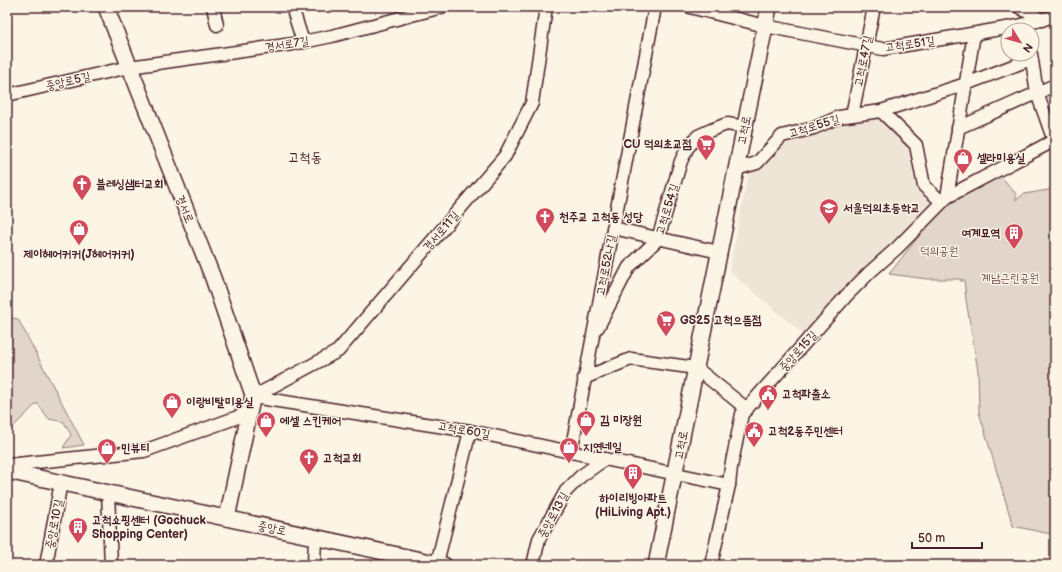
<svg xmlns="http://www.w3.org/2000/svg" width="1062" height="572" viewBox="0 0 1062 572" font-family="'Balsamiq Sans','Poor Story',sans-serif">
<rect width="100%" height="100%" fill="#fcf5e5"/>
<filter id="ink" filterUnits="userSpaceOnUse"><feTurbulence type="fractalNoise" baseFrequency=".025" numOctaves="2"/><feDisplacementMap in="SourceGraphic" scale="8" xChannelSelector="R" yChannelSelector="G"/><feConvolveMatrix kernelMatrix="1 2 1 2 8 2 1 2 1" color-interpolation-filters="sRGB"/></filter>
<g filter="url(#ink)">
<polygon fill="#eee5d7" points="881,111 916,145 924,186 942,202 809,339 729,271 750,165 782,136"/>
<g fill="#e2d5ca" stroke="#967a7a">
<polygon points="1000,175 1016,194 1016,200 1024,194 1048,190 1055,184 1055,535 1013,526 979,412 978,371 966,300 964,279 961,282 961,279 927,279 889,274 922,232 953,201"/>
<polygon points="7,317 18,319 84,445 63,448 71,435 64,422 49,419 37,403 11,429 7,426"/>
</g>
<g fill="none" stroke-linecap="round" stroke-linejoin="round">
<defs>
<g id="minor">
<polyline points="213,7 217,25"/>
<polyline points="292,7 303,42"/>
<polyline points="690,7 765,26 883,49 1018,26 1055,16"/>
<polyline points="1019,7 1042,20"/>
<polyline points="1031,54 1037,93 1054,141"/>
<polyline points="7,95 129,67 293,44 332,36 442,7"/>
<polyline points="881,111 916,145 924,186 942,202"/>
<polyline points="852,115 874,7"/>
<polyline points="958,128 1055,85"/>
<polyline points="736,169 757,163 782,136 814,128 839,117 881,111 966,84 1031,59"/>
<polyline points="947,197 974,34"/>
<polyline points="613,228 719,252"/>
<polyline points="598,327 629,267 658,239 681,161 688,147 698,136 711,130 727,124 745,127"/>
<polyline points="584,378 631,359 696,368 747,409"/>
<polyline points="253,395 253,397 470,431 729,485"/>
<polyline points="253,397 338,351 505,156 532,103 546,7"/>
<polyline points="571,452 655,7"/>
<polyline points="7,465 144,451 249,413"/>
<polyline points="108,492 111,565"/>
<polyline points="437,563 470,431"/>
<polyline points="46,565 61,482"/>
<polyline points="314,565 315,537"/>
<polyline points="533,565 539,539 566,491 581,476 605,459"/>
<polyline points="711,565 729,485 731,467 742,414 847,295 870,272 897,248 947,197 1055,140"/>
</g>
<g id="major">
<polyline points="106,7 213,278 253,395 227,518"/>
<polyline points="7,471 444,565"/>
<polyline points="656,565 769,7"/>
</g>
</defs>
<use href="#minor" stroke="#4a1f2b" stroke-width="15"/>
<use href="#major" stroke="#4a1f2b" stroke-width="18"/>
<use href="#minor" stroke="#fcf5e5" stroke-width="12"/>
<use href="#major" stroke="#fcf5e5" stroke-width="15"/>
</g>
</g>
<defs>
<symbol id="supermarket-pin" viewBox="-11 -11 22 30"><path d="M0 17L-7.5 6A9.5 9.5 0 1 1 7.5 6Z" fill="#d1495b" stroke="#fcf5e5"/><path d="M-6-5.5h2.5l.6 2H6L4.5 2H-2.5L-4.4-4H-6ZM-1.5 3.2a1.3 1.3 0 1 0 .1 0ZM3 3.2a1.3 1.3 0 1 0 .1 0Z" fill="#fff"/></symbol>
<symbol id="shop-pin" viewBox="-11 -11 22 30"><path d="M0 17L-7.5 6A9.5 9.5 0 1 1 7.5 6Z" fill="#d1495b" stroke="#fcf5e5"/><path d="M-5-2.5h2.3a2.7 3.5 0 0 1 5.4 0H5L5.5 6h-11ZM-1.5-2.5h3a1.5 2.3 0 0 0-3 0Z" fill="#fff"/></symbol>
<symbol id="church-pin" viewBox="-11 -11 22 30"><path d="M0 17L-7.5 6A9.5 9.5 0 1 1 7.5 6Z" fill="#d1495b" stroke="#fcf5e5"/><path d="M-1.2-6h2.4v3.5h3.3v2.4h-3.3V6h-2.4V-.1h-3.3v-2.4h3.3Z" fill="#fff"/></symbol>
<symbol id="school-pin" viewBox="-11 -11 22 30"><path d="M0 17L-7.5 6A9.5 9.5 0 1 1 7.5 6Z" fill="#d1495b" stroke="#fcf5e5"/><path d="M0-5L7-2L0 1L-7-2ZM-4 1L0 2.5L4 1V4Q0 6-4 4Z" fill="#fff"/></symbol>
<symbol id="building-pin" viewBox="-11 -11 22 30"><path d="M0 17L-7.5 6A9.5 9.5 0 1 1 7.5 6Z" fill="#d1495b" stroke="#fcf5e5"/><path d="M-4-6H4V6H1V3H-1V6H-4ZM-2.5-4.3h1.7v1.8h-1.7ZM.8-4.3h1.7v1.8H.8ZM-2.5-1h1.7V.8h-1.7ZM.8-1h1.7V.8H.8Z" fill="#fff"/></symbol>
<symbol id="civic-pin" viewBox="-11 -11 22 30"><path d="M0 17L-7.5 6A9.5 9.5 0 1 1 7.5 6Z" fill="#d1495b" stroke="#fcf5e5"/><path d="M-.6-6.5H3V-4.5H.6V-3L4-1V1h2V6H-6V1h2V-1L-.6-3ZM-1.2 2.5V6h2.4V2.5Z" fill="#fff"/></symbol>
</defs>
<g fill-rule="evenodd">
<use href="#supermarket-pin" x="695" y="133" width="22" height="30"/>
<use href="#shop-pin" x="952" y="147" width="22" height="30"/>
<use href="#church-pin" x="71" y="173" width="22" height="30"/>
<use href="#school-pin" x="818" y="197" width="22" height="30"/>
<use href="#church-pin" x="534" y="206" width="22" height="30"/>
<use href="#shop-pin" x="68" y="218" width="22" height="30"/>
<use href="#building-pin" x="1003" y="222" width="22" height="30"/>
<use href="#supermarket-pin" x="655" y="309" width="22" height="30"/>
<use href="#civic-pin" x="757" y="383" width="22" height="30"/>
<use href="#shop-pin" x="161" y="391" width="22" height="30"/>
<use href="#shop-pin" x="575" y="409" width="22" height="30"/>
<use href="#shop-pin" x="255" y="410" width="22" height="30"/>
<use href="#civic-pin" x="743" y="420" width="22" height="30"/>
<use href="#shop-pin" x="558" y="436" width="22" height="30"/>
<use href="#shop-pin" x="96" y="437" width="22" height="30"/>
<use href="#church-pin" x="298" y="447" width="22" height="30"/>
<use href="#building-pin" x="622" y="462" width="22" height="30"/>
<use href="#building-pin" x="67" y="516" width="22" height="30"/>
</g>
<g text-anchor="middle" stroke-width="3" stroke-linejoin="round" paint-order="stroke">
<g font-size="12" fill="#4a1f2b" stroke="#fcf5e5">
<text transform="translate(287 44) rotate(-9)" y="4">경서로7길</text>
<text transform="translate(910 44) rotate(-8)" y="4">고척로51길</text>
<text transform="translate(863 61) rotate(-79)" y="4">고척로47길</text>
<text transform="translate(68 81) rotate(-13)" y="4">중앙로5길</text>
<text transform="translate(814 126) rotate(-17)" y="4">고척로55길</text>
<text transform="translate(744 130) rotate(-79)" y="4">고척로</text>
<text transform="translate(185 209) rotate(68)" y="4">경서로</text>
<text transform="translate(667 209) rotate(-73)" y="4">고척로54길</text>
<text transform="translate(441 231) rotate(-49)" y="4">경서로11길</text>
<text transform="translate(606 265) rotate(-79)" y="4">고척로52나길</text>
<text transform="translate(798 351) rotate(-48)" y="4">중앙로15길</text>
<text transform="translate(464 430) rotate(10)" y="4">고척로60길</text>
<text transform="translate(681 445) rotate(-79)" y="4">고척로</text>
<text transform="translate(553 515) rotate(-61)" y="4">중앙로13길</text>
<text transform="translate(54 524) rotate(-79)" y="4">중앙로10길</text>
<text transform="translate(272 528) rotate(12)" y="4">중앙로</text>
</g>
<g font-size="12" font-weight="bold" fill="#4a1f2b" stroke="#fcf5e5" text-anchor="start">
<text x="692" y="148" text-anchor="end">CU 덕의초교점</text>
<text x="977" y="162">셀라미용실</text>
<text x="96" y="188">블레싱샘터교회</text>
<text x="843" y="212">서울덕의초등학교</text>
<text x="559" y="221">천주교 고척동 성당</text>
<text x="1000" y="237" text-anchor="end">여계묘역</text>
<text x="79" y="258" text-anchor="middle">제이헤어커커(J헤어커커)</text>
<text x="680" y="324">GS25 고척으뜸점</text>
<text x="782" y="398">고척파출소</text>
<text x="186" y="406">이랑비탈미용실</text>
<text x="600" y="424">김 미장원</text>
<text x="280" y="425">에셀 스킨케어</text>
<text x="768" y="435">고척2동주민센터</text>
<text x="583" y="451">지연네일</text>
<text x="121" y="452">민뷰티</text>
<text x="323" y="462">고척교회</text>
<text x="633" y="502" text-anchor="middle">하이리빙아파트<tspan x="633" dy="14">(HiLiving Apt.)</tspan></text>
<text x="92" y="524">고척쇼핑센터 (Gochuck<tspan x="92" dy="14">Shopping Center)</tspan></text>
</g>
<g font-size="12" fill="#704c53" stroke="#fcf5e5">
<text x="939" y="255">덕의공원</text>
<text x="1010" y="282">계남근린공원</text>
</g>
<g font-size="14" fill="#4a1f2b" stroke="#fcf5e5">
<text x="305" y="162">고척동</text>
</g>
</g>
<rect width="1062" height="572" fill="none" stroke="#fcf5e5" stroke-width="24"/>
<rect x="12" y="12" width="1038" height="548" fill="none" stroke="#4a1f2b" stroke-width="1.5" filter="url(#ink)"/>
<g transform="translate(1020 42) rotate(127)"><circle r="19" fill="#fcf5e5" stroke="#b59f9b"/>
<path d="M0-3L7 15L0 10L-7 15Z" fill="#d1495b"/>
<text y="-6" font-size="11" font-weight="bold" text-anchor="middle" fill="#4a1f2b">N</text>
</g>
<path d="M912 542v6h70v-6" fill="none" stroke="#4a1f2b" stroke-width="2"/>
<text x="918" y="542" font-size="12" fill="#4a1f2b" stroke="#fcf5e5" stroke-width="3" paint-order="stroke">50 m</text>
</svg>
